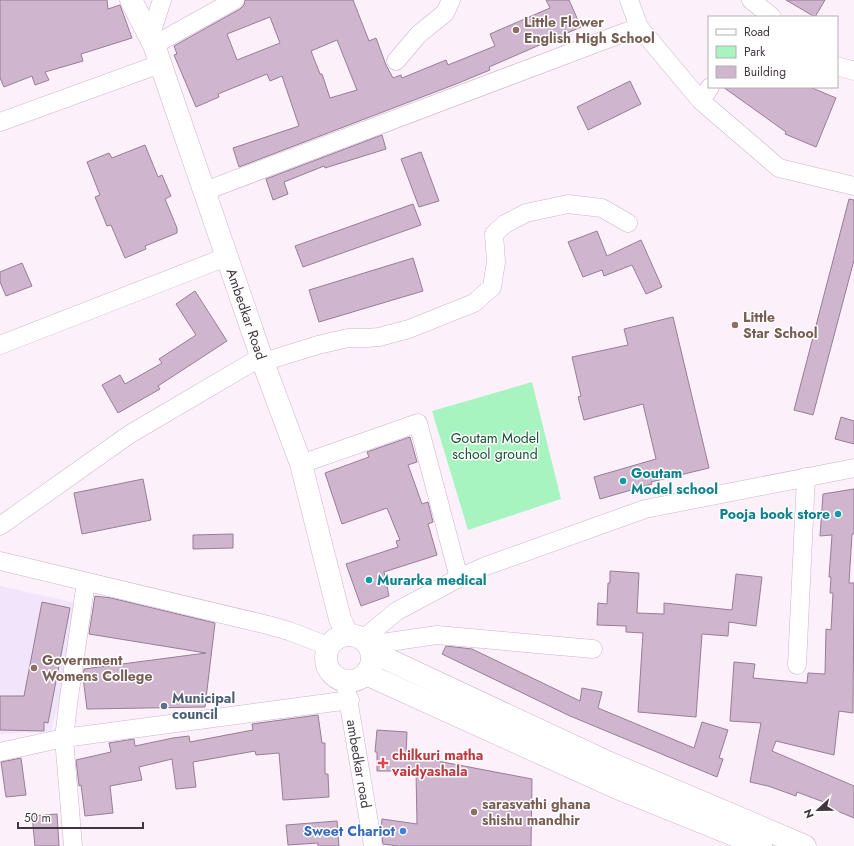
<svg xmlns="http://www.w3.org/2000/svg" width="854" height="846" viewBox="0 0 854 846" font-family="Jost,sans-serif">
<rect width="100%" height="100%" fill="#fcf0fb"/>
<polygon fill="#f0e5fa" points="0,586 85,605 51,731 0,734"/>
<polygon fill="#a8f4c0" points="532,382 561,499 468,530 432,411"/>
<g fill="#d0b5ce" stroke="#977d95" fill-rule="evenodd">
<polygon points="0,0 107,0 108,9 120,5 132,38 81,54 83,61 45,72 49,80 35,85 32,76 4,87 0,78"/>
<path d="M245,0H353L369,41L376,38L386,65L393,78L401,75L402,78L446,60L448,65L495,46L490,34L550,8L546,0H569L581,27L489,67L490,70L456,84L239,167L233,148L299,126L282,76L270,81L267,74L218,94L219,97L196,107L174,55L177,54L174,46L240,9L244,5ZM270,17L280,43L237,60L227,34ZM337,40L357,90L330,98L322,74H320L311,51Z"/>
<polygon points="786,0 825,0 815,17"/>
<polygon points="630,81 641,104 588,130 577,107"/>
<polygon points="723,87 810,87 836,98 816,147 785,134 786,132"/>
<polygon points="382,135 386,149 325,168 324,166 284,182 288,194 273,200 266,179"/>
<polygon points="145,145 158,177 162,175 171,196 165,199 177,228 177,233 145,246 146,249 125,258 111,225 107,226 95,197 100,195 87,162 109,153 112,158"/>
<polygon points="421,152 439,201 419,207 401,159"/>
<polygon points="849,199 854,200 854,260 813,415 794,410"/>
<polygon points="413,204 421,225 303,267 295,246"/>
<polygon points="597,231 607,256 641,240 662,287 646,294 632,265 604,276 602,270 583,277 568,242"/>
<polygon points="413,258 423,291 319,322 309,290"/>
<polygon points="22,263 32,286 6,296 0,282 0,272"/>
<polygon points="195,291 227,341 158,386 160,389 118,413 102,385 120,375 125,384 162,363 159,359 196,335 176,304"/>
<polygon points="673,317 709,468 651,482 652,484 600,499 594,477 656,459 643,404 584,420 578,397 581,396 572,357 628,345 624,329"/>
<polygon points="841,417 854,421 854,444 835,439"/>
<polygon points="410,437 417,462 408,465 422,504 428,502 433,522 428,524 437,555 384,572 389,596 361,606 346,564 398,547 396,541 400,540 387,508 342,524 325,473 369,457 367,452"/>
<polygon points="143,479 151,520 82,534 74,493"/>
<polygon points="854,489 854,534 852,534 849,583 854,583 853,713 839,711 834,755 776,741 772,751 854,786 854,818 828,807 829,804 797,792 796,796 768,786 750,782 761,723 730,721 734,662 755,664 753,678 807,683 808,673 825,674 826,629 831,630 833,593 830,593 831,577 829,577 832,535 820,536 823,494"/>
<polygon points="233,534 233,548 193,549 193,535"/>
<polygon points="610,571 639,573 637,613 664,614 664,603 732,610 736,574 762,577 756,626 729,622 728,636 702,634 696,717 638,712 643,633 626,632 626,626 597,625 598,603 607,604 608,583 610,583"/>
<polygon points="95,596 111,598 215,623 205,707 87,709 83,677 84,669 206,653 89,634"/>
<polygon points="42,602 70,608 48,723 44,722 44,731 0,730 0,696 24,696"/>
<polygon points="446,646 472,649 580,701 582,688 602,692 598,708 694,748 702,722 728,730 719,758 723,759 717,777 570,716 442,654"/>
<polygon points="318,715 322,743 325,743 325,774 328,774 329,797 283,800 279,753 256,755 255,751 193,762 196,787 176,789 172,759 139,767 142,780 110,786 113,813 85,816 81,785 79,786 76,760 111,752 109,743 134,739 135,746 173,738 189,736 190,742 253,730 252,724"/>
<polygon points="377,730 407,732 406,755 532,779 531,846 398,846 383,844 381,829 382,819 417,824 416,771 377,771 377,752 375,752"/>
<polygon points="21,758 26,795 6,797 1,762"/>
<polygon points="57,814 59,846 35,846 32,816"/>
<polygon points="337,821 339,846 318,846 318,843 288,845 286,825"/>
</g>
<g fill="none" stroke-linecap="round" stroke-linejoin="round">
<defs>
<g id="minor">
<polyline points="629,0 639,27"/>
<polyline points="751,0 772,17"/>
<polyline points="150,37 162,0"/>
<polyline points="154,45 235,0"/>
<polyline points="396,61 419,34 445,13 451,0"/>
<polyline points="837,66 854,71"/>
<polyline points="710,87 701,101 779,168 854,186"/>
<polyline points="0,122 160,64"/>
<polyline points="205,191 639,27 701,101"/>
<polyline points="0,345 226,257"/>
<polyline points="263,362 318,345 348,338 366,338 379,337 409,329 474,303 492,287 496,262 494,234 505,224 526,213 568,204 602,208 628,223"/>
<polyline points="301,464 418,423 459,578"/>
<polyline points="0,526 130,434 261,357"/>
<polyline points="0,561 268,625 289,631 328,646"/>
<polyline points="363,639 397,611 459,578 486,566 645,509 854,468"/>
<polyline points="368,645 437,635 593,649"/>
<polyline points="797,665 806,477"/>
<path id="s1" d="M345,681L373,846"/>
<polyline points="0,752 64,738 350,700"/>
<polyline points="73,846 64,738 69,697 86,582"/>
</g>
<g id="major">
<path id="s2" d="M131,0L154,45L263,362L301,464L340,619L347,634"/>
<circle cx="349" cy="658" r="23"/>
<polyline points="372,652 605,761 805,846"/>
<polyline points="366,674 615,787 761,846"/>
</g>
</defs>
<use href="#minor" stroke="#cfb3cd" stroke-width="19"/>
<use href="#major" stroke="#cfb3cd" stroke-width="23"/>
<use href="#minor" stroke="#fff" stroke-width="18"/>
<use href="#major" stroke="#fff" stroke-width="22"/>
</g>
<g fill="#8d6e63" stroke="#fff" stroke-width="1.5">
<circle cx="516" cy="30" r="4"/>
<circle cx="735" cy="325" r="4"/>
<circle cx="34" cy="668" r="4"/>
<circle cx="474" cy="812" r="4"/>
</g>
<g fill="#0f9aa8" stroke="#fff" stroke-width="1.5">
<circle cx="623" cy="481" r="4"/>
<circle cx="838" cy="514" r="4"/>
<circle cx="369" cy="580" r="4"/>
</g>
<circle fill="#5c6f8a" stroke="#fff" stroke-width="1.5" cx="164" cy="706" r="4"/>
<path fill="#e0444e" stroke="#fff" stroke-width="1.5" d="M381 757h4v4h4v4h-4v4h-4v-4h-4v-4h4z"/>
<circle fill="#3f7fe0" stroke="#fff" stroke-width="1.5" cx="403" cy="831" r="4"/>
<g text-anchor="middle" stroke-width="3" stroke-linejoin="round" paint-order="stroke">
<g font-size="14" font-weight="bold" fill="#785e54" stroke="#fff" text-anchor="start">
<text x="524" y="27">Little Flower<tspan x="524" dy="16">English High School</tspan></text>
<text x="743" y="322">Little<tspan x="743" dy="16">Star School</tspan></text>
<text x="42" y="665">Government<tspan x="42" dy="16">Womens College</tspan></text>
<text x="482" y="809">sarasvathi ghana<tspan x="482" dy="16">shishu mandhir</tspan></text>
</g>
<g font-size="14" fill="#413640" stroke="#fff">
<text dy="5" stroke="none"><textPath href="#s2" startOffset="335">Ambedkar Road</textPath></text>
<text dy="5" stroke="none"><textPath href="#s1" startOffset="84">ambedkar road</textPath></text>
</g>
<g font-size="14" fill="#0e502c" stroke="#fff">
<text x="495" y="443">Goutam Model<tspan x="495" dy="16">school ground</tspan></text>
</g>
<g font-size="14" font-weight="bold" fill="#0d838f" stroke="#fff" text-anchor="start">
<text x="631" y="478">Goutam<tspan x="631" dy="16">Model school</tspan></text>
<text x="830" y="519" text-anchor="end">Pooja book store</text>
<text x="377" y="585">Murarka medical</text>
</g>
<g font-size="14" font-weight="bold" fill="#4e5e75" stroke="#fff" text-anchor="start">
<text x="172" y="703">Municipal<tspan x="172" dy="16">council</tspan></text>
</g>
<g font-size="14" font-weight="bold" fill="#be3a42" stroke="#fff" text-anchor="start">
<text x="392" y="760">chilkuri matha<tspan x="392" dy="16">vaidyashala</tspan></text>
</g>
<g font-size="14" font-weight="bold" fill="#366cbe" stroke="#fff" text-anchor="end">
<text x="395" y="836">Sweet Chariot</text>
</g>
</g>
<rect x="708" y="16" width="130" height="72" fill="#ffffff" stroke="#b3afb3"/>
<rect x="716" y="29" width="20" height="6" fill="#ffffff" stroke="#b3afb3"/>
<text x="744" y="36" font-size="12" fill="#413640">Road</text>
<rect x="716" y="46" width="20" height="12" fill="#a8f4c0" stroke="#b3afb3"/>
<text x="744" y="56" font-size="12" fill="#413640">Park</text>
<rect x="716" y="66" width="20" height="12" fill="#d0b5ce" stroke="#b3afb3"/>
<text x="744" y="76" font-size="12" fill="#413640">Building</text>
<g transform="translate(818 810) rotate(248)" stroke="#ffffff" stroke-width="3" paint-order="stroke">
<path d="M0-3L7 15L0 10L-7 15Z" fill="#413640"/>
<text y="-6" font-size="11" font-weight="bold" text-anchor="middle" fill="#413640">N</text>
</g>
<path d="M18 822v6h125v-6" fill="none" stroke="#413640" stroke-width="2"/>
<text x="24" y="822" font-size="12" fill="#413640" stroke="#ffffff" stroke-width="3" paint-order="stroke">50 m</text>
</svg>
